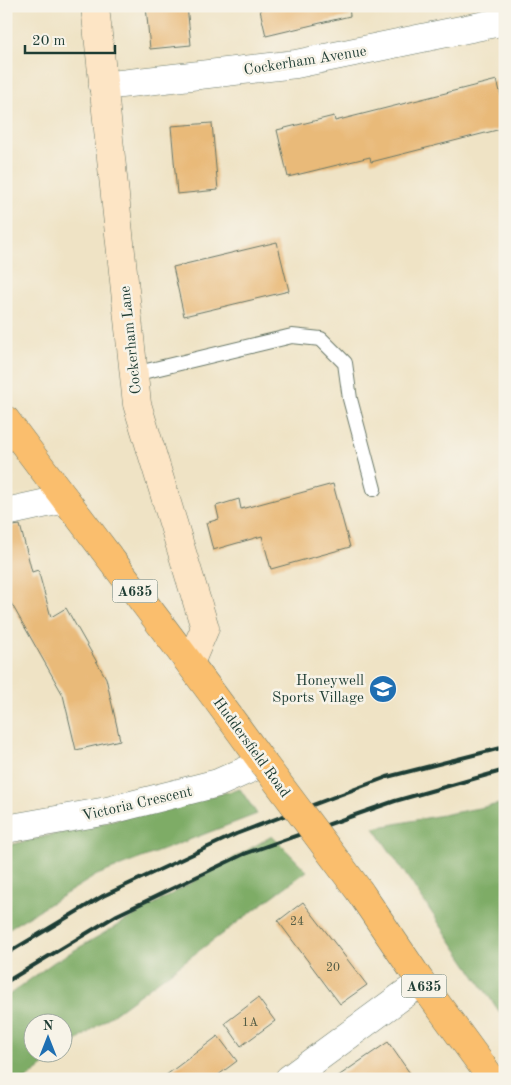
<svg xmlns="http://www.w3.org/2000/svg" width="511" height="1085" viewBox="0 0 511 1085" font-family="'Old Standard TT',serif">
<rect width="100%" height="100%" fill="#f7f3e8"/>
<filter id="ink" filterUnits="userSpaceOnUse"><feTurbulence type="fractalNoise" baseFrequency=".02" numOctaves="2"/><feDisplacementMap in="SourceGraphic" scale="10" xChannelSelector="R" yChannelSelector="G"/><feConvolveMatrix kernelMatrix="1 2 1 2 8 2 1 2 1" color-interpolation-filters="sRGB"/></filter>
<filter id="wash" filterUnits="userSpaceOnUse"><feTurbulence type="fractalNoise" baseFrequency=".0096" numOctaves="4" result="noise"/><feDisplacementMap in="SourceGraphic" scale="20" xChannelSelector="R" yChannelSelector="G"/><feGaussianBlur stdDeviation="1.12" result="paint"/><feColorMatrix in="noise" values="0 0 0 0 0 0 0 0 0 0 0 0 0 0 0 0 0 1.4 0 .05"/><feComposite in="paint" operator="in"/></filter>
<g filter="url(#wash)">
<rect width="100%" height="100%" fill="#efe3c5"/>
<g fill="#7eac66" stroke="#4e744d">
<polygon points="240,789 257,814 97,875 6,930 6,846"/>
<polygon points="505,803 505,1020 374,828"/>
<polygon points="272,836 307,871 63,1051 62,1022 32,1022 32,1052 61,1053 26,1079 6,1079 6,997 54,962"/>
</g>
<g id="blocks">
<g fill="#e9ba79">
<polygon points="146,6 187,6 191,45 150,49"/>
<polygon points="259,6 349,6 350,16 266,36"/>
<polygon points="497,80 505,111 505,128 371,162 370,157 288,177 277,130 334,116 335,121"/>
<polygon points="212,123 218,190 177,194 171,126"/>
<polygon points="277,242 289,291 184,316 173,267"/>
<polygon points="333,484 350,547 271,569 262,536 213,550 206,523 219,519 216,506 239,499 241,509"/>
<polygon points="20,525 32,572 38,570 51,617 66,608 106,678 120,740 76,750 63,695 6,594 6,527"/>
<polygon points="303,902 367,985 340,1004 278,921"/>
<polygon points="258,998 275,1021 241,1046 225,1023"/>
<polygon points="218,1036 237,1061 213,1079 161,1079"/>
<polygon points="388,1042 414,1079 334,1079"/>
</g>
</g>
</g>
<g filter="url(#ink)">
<use href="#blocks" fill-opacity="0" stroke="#687767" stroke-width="1"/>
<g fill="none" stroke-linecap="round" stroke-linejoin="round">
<defs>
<polyline id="lane" points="134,374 292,336 321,339 345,363 350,399 374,489"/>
<g id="street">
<polyline points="103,86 296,64 505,21"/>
<polyline points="6,512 65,499"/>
<polyline points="6,829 107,811 218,783 263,763"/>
<polyline points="289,1079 421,982"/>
</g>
<polyline id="secondary" points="95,6 137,404 205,628 190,663"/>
<g id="highway">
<path d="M6,420C91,535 180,647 263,763"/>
<polyline points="360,892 421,982 492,1079"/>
</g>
</defs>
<use href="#lane" stroke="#687767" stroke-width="16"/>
<use href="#street" stroke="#687767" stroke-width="29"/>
<use href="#secondary" stroke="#687767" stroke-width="29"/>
<use href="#highway" stroke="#687767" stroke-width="29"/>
<use href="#lane" stroke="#fff" stroke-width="14"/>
<use href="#street" stroke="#fff" stroke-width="28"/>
<use href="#secondary" stroke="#fde5c5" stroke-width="28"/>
<use href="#highway" stroke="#fabe6d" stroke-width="28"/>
<g stroke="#1f3d34" stroke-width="4">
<polyline points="6,954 103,896 236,834 387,777 505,747"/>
<polyline points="6,982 117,915 244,854 395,801 505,770"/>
</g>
<defs>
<polyline id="highway-bridge" points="263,763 360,892"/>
</defs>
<use href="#highway-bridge" stroke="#687767" stroke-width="29" stroke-linecap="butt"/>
<use href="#highway-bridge" stroke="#fabe6d" stroke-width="28"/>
</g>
</g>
<defs>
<symbol id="university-disc" viewBox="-11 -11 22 22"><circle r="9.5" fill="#1f6fb2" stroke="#f7f3e8"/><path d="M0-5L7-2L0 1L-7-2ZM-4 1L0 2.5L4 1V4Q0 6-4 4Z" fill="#fff"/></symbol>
</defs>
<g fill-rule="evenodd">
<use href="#university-disc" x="367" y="673" width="32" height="32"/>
</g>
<g text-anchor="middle" stroke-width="5" stroke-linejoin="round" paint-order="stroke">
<g font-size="12" fill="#525c45">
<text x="297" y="925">24</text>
<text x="333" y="971">20</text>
<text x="250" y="1026">1A</text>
</g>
<g fill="#f7f3e8" stroke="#60746a" stroke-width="1">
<rect x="112.5" y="579.5" width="45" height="23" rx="4"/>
<rect x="401.5" y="974.5" width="45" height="23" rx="4"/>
</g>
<g font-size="14" font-weight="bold" fill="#1f3d34">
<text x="135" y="596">A635</text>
<text x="424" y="991">A635</text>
</g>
<g font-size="15" fill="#1f3d34" stroke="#f7f3e8">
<text transform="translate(305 60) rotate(-9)" y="5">Cockerham Avenue</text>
<text transform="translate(130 340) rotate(-96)" y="5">Cockerham Lane</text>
<text transform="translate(252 747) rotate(54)" y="5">Huddersfield Road</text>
<text transform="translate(137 803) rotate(-13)" y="5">Victoria Crescent</text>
</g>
<g font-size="15" fill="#1f3d34" stroke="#f7f3e8" text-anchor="end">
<text x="364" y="685">Honeywell<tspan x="364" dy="17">Sports Village</tspan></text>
</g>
</g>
<rect width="511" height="1085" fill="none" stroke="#f7f3e8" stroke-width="25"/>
<g transform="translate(48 1038)"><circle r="24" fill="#f7f3e8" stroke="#a1aaa0"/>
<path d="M0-4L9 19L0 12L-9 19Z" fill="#1f6fb2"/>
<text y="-8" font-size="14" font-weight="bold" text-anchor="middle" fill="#1f3d34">N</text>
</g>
<path d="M25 45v8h90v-8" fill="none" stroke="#1f3d34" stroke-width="2.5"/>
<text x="32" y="45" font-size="15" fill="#1f3d34" stroke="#f7f3e8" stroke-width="4" paint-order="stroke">20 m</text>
</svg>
